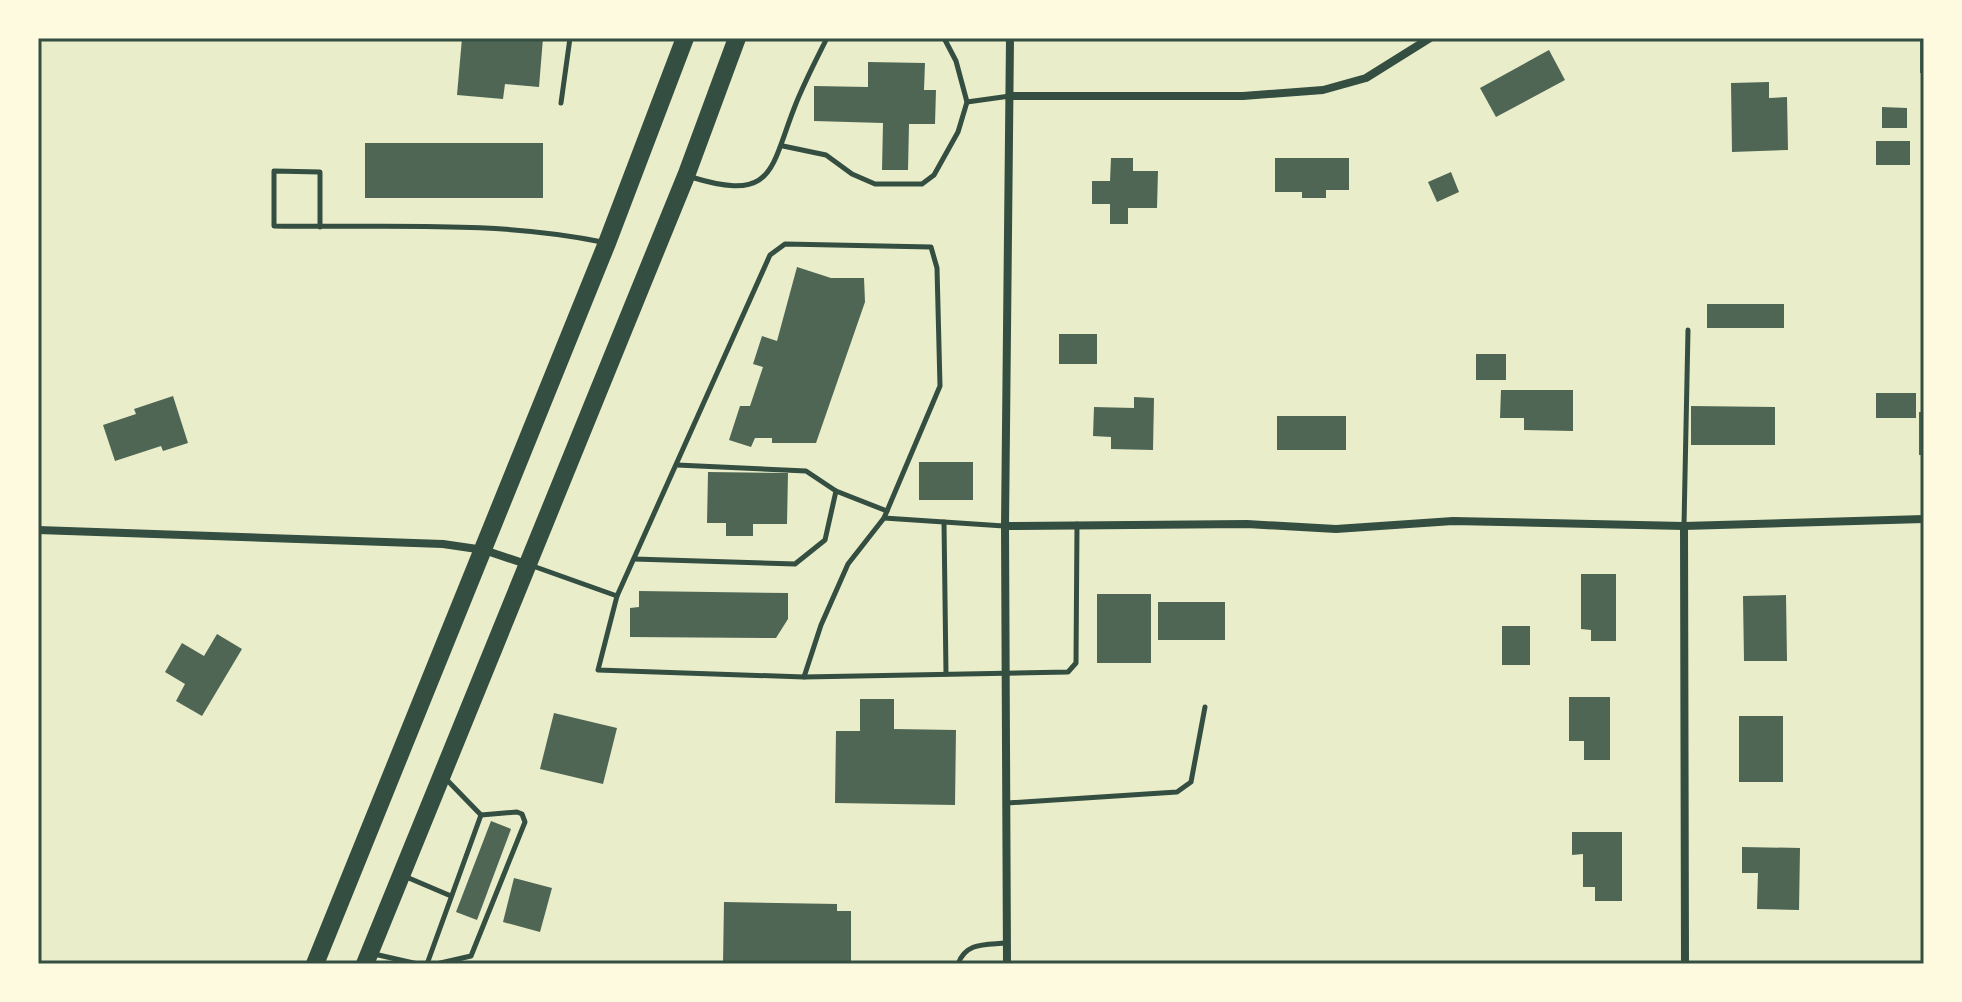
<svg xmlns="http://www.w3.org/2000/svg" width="1962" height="1002" viewBox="0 0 1962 1002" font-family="Mulish,sans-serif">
<rect width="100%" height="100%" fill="#e9edc9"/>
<g fill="#4f6655">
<polygon points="462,38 543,38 539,87 505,84 503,99 457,95"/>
<rect x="1920" y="38" width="4" height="35"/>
<polygon points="1549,50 1565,80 1496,117 1480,88"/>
<polygon points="868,62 925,63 924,90 936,90 935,124 909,124 908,170 882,170 883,123 814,121 814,86 868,87"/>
<polygon points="1769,82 1769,98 1787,97 1788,150 1732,152 1731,83"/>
<polygon points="1882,107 1907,108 1907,128 1882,128"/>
<rect x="1876" y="141" width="34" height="24"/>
<rect x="365" y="143" width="178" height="55"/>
<polygon points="1111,158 1133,158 1133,171 1158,171 1157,208 1128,208 1128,224 1110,224 1110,204 1092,204 1092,181 1110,181"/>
<polygon points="1275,158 1349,158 1349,190 1326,190 1326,198 1302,198 1302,192 1275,192"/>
<polygon points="1451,172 1459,192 1437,202 1428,182"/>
<polygon points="797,267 831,278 864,278 865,302 816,443 772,443 772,438 755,438 751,447 729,440 740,406 750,406 763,367 753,364 762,336 777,341"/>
<rect x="1707" y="304" width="77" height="24"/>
<rect x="1059" y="334" width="38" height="30"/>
<rect x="1476" y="354" width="30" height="26"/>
<polygon points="1501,390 1573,390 1573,431 1524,430 1524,418 1500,418"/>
<rect x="1876" y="393" width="40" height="25"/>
<polygon points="173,396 188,443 163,451 161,446 115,461 103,425 136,414 134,409"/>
<polygon points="1134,397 1154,398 1153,450 1111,449 1111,437 1093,436 1094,407 1134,408"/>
<polygon points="1691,406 1775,407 1775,445 1691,445"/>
<rect x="1919" y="412" width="5" height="43"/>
<rect x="1277" y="416" width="69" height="34"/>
<rect x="919" y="462" width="54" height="38"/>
<polygon points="708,472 788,473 787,524 753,524 753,536 726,536 726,523 707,523"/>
<polygon points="1581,574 1616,574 1616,641 1591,641 1591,630 1581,629"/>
<polygon points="639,591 788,593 788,619 776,638 630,637 630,608 639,607"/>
<rect x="1097" y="594" width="54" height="69"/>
<polygon points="1786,595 1787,661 1744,661 1743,596"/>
<rect x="1158" y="602" width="67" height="38"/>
<rect x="1502" y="626" width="28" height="39"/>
<polygon points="217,634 242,649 202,716 176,701 185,684 165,672 182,643 204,656"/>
<polygon points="1569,697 1610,697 1610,760 1584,760 1584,741 1569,741"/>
<polygon points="860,699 894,699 894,729 956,730 955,805 835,803 836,731 860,731"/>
<polygon points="554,713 617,728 603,784 540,769"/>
<rect x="1739" y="716" width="44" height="66"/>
<polygon points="491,821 511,829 477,920 456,912"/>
<polygon points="1572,832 1622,832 1622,901 1595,901 1595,887 1583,887 1583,854 1572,855"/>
<polygon points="1742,847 1800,848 1799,910 1757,909 1758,873 1742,873"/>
<polygon points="514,878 552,888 540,932 503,922"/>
<polygon points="724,902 837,904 837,911 851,911 851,964 723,964"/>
</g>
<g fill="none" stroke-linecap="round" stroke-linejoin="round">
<g stroke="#344e41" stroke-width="5">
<polyline points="967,102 1010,96"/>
<polyline points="561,103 570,38"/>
<polyline points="783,146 826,155 852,174 875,184 922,184 934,175 958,132 967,102 956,61 944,38"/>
<path d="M691,177C775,203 770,169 795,106C804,83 816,60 827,38"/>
<path d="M320,227V172L274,171V226C382,228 496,220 602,242"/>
<polyline points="677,465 806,471 836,491"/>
<polyline points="944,522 946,674"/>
<polyline points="1684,525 1688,330"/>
<polyline points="634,559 795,564 825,540 836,491 887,511"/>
<polyline points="530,565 617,596 770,255 785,244 931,247 937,268 940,386 884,518 1004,526"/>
<polyline points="617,596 598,670 804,677 821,625 848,564 884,518"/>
<polyline points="804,677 1068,672 1076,663 1077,524"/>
<polyline points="1007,803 1177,792 1191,782 1205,707"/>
<polyline points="404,876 451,896"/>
<polyline points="374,954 418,964"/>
<polyline points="427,964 481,815 445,778"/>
<polyline points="436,964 471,956 525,822 522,814 517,812 481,815"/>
<path d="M958,964C966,942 985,945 1006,943"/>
</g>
<g stroke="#344e41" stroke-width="8">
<polyline points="1010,96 1243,96 1323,90 1366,78 1430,38"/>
<polyline points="1005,526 1247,524 1336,529 1453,521 1684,526 1924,519"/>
<polyline points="1684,526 1685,964"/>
<polyline points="38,530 443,544 484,550 529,565"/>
<polyline points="1007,964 1005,526 1010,38"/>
</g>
<g stroke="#344e41" stroke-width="18">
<polyline points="315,964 607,243 685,38"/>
<polyline points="365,964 686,176 737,38"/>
</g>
</g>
<rect width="1962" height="1002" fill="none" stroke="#fefae0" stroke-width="80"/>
<rect x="40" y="40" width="1882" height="922" fill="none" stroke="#344e41" stroke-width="3"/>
</svg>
